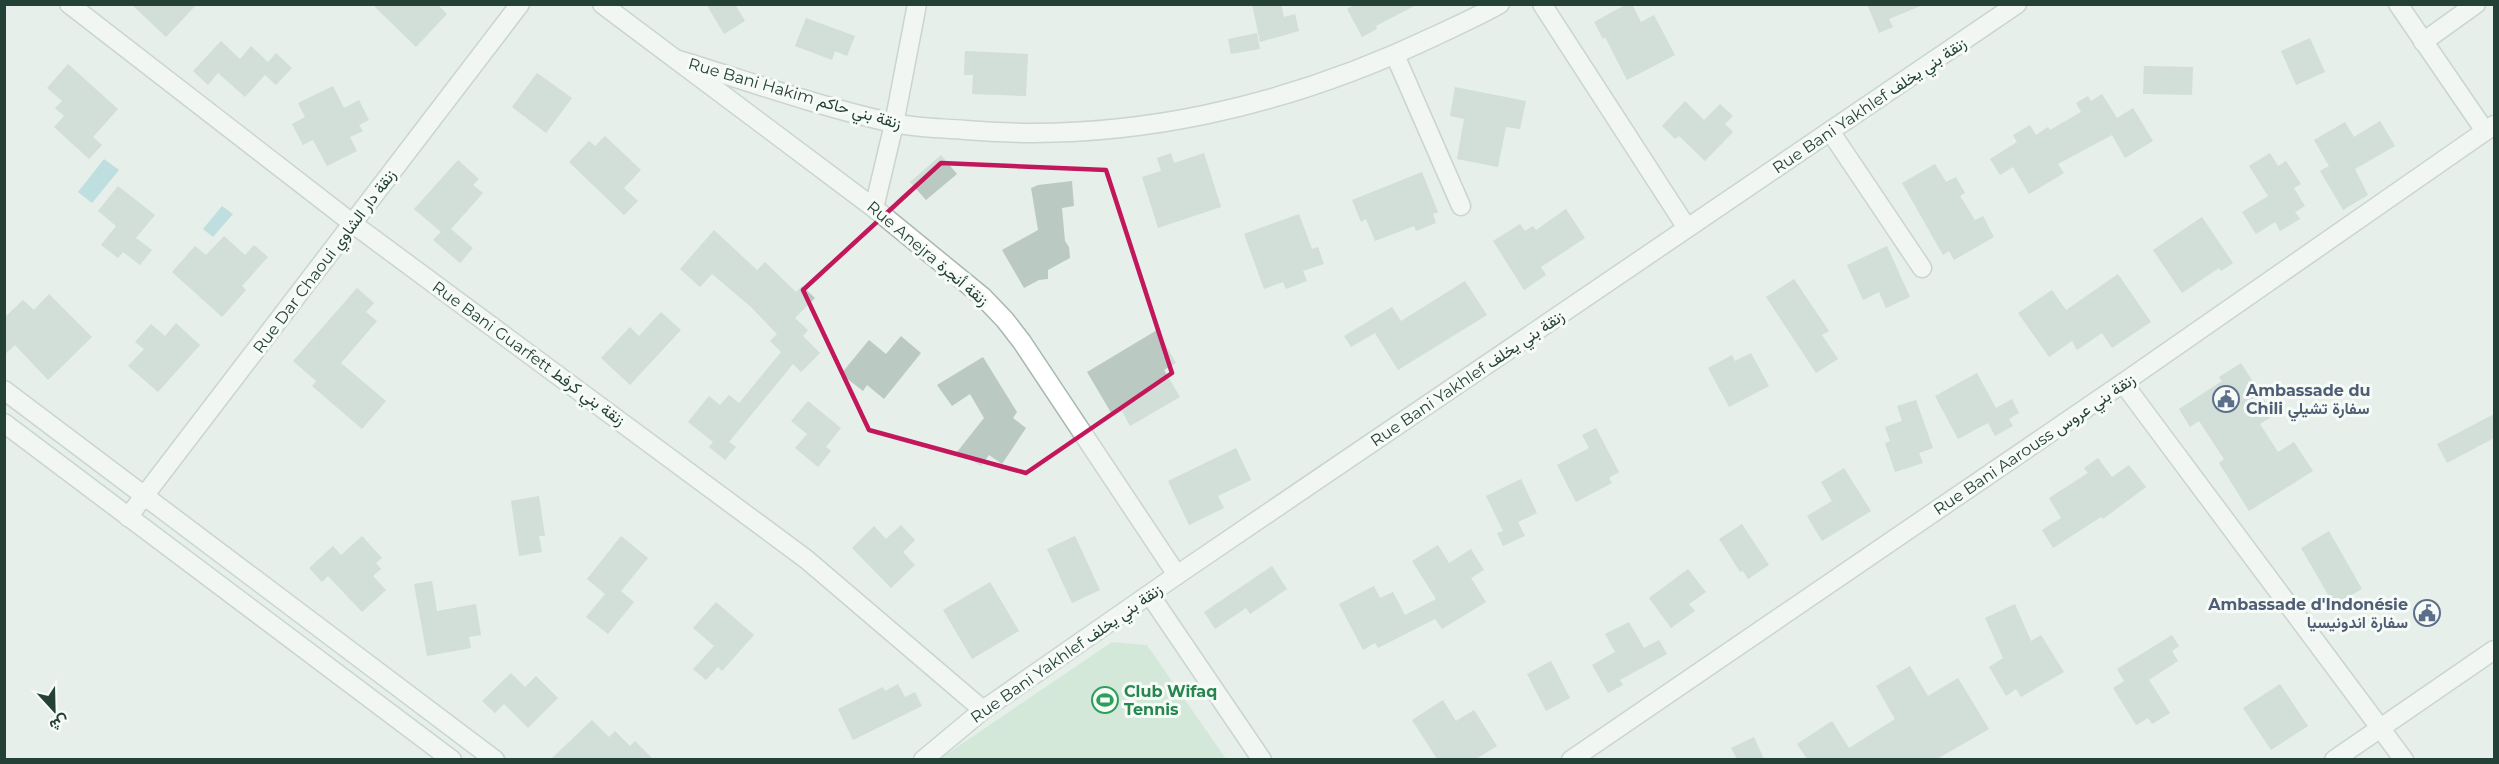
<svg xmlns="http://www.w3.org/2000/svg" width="2499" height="764" viewBox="0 0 2499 764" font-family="Montserrat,Vazirmatn,sans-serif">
<rect width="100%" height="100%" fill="#e6efea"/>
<polygon fill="#bfdfc6" points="1112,642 1147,645 1226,759 938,760"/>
<g fill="#8fcbd2">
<polygon points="104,159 119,170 92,203 78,192"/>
<polygon points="222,206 233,214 213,237 203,229"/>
</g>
<g fill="#bbc9c3">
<polygon points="131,4 197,4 166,37"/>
<polygon points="372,4 437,4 447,14 416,47"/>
<polygon points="706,4 735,4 745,21 724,34"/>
<polygon points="1252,4 1281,4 1284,17 1295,14 1299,31 1260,42"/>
<polygon points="1356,4 1418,4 1376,26 1377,29 1362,37 1347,9"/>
<polygon points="1627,4 1632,4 1641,22 1654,15 1675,55 1627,80 1605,37 1603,39 1594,22"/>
<polygon points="1867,4 1923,4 1923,5 1889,19 1893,27 1879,33"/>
<polygon points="806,18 855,36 847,56 835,51 832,60 795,46"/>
<polygon points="1257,33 1260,49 1231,54 1228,39"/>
<polygon points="2310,38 2325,72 2296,85 2281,51"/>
<polygon points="221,41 240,59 251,46 268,62 276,53 292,68 276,85 265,75 245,97 218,73 208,85 193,71"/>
<polygon points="965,51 1028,54 1026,96 972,94 973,75 964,75"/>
<polygon points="68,64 118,109 93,137 102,145 89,159 54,127 64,116 55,108 62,101 47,88"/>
<polygon points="2144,66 2193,67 2192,95 2143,94"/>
<polygon points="537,73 572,98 546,133 512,107"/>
<polygon points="333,86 344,108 359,100 369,120 359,125 363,131 350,137 357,151 327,166 313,140 303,145 292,124 305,117 298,103"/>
<polygon points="1455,87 1526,101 1520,129 1506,127 1498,167 1457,159 1464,119 1450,116"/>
<polygon points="2102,94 2117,118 2133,108 2153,141 2125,158 2112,135 2058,164 2064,173 2029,194 2013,167 2000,175 1990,159 2017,142 2013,135 2030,125 2036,135 2048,127 2050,130 2081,112 2076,103 2088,96 2091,101"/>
<polygon points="1685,101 1704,120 1720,104 1733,116 1725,124 1733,132 1705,161 1679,136 1675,139 1662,126"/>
<polygon points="2380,121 2395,146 2355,169 2368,195 2343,210 2320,171 2329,166 2314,140 2345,122 2354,137"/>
<polygon points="605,136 641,170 624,188 638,201 624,215 569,162 589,141 595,146"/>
<polygon points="1171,153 1174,163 1204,153 1221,207 1158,228 1142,177 1161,171 1157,158"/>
<polygon points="2270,153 2278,166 2286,161 2301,184 2294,188 2305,206 2295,212 2300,219 2280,231 2275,222 2256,234 2242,212 2268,196 2249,166"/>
<polygon points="941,155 957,174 926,200 910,182"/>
<polygon points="458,160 479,179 473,185 483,193 451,229 473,248 460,263 433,240 441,232 414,209"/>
<polygon points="1935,164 1946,182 1956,177 1965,193 1960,196 1975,220 1983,216 1994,237 1954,260 1949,251 1943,255 1902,183"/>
<polygon points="1422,172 1438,212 1433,214 1436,223 1416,231 1414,226 1375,241 1366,219 1361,222 1352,200"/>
<polygon points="1072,181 1074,206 1062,208 1065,241 1069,247 1070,258 1048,270 1048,279 1039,280 1024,288 1002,250 1038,230 1031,188 1038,185"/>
<polygon points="118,186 155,215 136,238 152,250 140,265 123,252 118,258 101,245 116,226 98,211"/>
<polygon points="1566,209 1585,238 1541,267 1546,275 1524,290 1493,241 1520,224 1525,231 1533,226 1536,230"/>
<polygon points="1299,214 1312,249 1318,247 1324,264 1303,271 1307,281 1286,289 1283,282 1264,289 1244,234"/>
<polygon points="2202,217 2233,263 2221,271 2219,268 2182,293 2153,250"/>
<polygon points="714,230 757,270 765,262 796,292 802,286 815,298 795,318 808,330 803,336 820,353 801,372 793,364 729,442 736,447 725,460 709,447 713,442 688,422 709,396 720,405 729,395 739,403 781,352 770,341 777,334 751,307 712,274 700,287 680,269"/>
<polygon points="224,236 245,255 254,245 268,257 242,286 246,290 222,317 172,272 195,246 206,255"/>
<polygon points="1887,246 1910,297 1886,308 1879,292 1863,300 1847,265"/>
<polygon points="2118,274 2151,322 2112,348 2102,333 2077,350 2072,341 2049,357 2018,313 2052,290 2066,310"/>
<polygon points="1794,279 1829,331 1822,335 1838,359 1816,373 1766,297"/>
<polygon points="1465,281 1487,315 1398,370 1375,333 1351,347 1344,336 1392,307 1401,321"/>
<polygon points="357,288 374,303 366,312 377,321 341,363 386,401 362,429 312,386 316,381 293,361"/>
<polygon points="49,294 92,337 48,380 15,345 4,355 4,318 23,300 34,310"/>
<polygon points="661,312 681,330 630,385 601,358 630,327 639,336"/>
<polygon points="176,323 200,345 158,392 128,366 144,349 135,342 151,324 165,336"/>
<polygon points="1157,330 1176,363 1164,370 1180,397 1130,426 1122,411 1113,416 1087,372"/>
<polygon points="901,336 921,353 884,399 867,385 863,391 841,374 869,340 886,354"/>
<polygon points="1751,353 1769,386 1729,407 1708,368 1732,355 1735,361"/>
<polygon points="983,357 1017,412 1013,418 1026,428 1002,464 989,455 981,466 957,452 984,418 970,394 952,406 937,385"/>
<polygon points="2241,363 2274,415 2260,424 2278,452 2294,442 2313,471 2249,511 2219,463 2224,459 2199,421 2190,427 2179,409 2222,381 2219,377"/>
<polygon points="1977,373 1996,408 2012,399 2019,413 2009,419 2013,426 1995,436 1988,423 1958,439 1935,396"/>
<polygon points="1916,400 1933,448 1919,453 1923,463 1895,472 1885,443 1890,441 1885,427 1902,421 1897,406"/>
<polygon points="808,401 841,428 826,447 831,451 818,467 795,448 807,434 791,421"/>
<polygon points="2494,414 2494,438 2447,463 2437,444"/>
<polygon points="1596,428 1619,472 1609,478 1612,483 1576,502 1557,465 1589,448 1582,435"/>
<polygon points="1236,448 1251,480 1218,496 1224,508 1189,525 1168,481"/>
<polygon points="2098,458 2112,477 2129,465 2146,487 2103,519 2101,517 2053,548 2042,530 2061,518 2049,498 2088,473 2084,468"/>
<polygon points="1844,468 1871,511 1822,541 1807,516 1832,501 1821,482"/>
<polygon points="1521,479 1537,513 1518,522 1525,536 1503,546 1497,533 1503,531 1486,496"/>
<polygon points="539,496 545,536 539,536 542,552 519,556 511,501"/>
<polygon points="1742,524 1769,565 1748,579 1743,571 1740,572 1719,539"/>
<polygon points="901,525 915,540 903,552 915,565 891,588 852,548 874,526 886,539"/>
<polygon points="2329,531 2362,589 2334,605 2301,548"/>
<polygon points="362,536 382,558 376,563 381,569 373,576 386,590 362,612 328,576 322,582 309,568 333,546 341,555"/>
<polygon points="621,536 648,558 621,591 634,602 608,634 586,617 605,594 587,579"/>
<polygon points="1075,536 1100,590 1072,603 1047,549"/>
<polygon points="1438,545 1449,563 1471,549 1484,570 1471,578 1486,602 1442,629 1435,619 1378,648 1375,643 1363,650 1339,604 1374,586 1380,598 1393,592 1405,615 1436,599 1412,561"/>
<polygon points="1272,566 1287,589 1250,614 1246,608 1215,629 1204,612"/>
<polygon points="1688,569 1706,592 1689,604 1695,611 1671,628 1649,598"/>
<polygon points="432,581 437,611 476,604 481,635 469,637 471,648 427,656 414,584"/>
<polygon points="990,582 1019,631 972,659 943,610"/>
<polygon points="716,602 754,635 722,671 718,667 706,680 693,669 714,646 693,628"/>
<polygon points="2015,604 2031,641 2041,635 2064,672 2021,697 2016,689 2006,696 1989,667 2003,658 1985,618"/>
<polygon points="1629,622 1644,648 1659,640 1667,654 1620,680 1623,685 1608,693 1592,665 1615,652 1605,634"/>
<polygon points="2172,635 2179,646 2172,651 2178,661 2149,680 2170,713 2152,724 2148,718 2136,725 2113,688 2124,681 2117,669"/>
<polygon points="1551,661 1570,698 1546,711 1527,674"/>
<polygon points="1910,666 1928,696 1958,678 1989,729 1937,759 1807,759 1797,744 1832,721 1849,748 1895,719 1876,686"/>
<polygon points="511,673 525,687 536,676 558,698 528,728 504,704 495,713 482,701"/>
<polygon points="898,684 905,697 915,692 922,706 853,740 838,709 883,687 885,691"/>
<polygon points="2280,684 2308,726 2271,750 2243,708"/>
<polygon points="1443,700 1456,721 1474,710 1497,746 1476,759 1437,759 1412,720"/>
<polygon points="592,720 609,737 615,731 630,746 635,741 653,759 551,759"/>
<polygon points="1754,737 1764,759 1737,759 1731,748"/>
</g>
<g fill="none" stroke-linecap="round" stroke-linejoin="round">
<defs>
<g id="minor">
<polyline points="69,4 352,223 806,559 983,710"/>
<polyline points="602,4 874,208 983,297 1005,320 1022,342 1177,575"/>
<polyline points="1542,4 1687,228"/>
<polyline points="2398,4 2485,131"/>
<polyline points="2423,42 2476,4"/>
<polyline points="1395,55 1461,206"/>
<path d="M679,60C750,82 821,107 893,123C916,128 941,128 965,130C1128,144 1288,106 1435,36C1456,26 1479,16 1500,4"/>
<polyline points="1830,131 1922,268"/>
<polyline points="874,208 894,124 917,4"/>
<polyline points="2123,383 2404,760"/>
<polyline points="4,390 495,760"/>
<polyline points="4,423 452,760"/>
<polyline points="128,517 520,4"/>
<polyline points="1150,595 1262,760"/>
<polyline points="923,760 983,710 1177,575 2017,4"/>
<polyline points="1571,760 2123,383 2494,125"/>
<polyline points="2334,760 2494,650"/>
</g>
</defs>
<use href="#minor" stroke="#a8b7b1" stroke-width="21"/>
<use href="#minor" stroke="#fff" stroke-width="18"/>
</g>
<path d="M0 0H2499V764H0ZM941,163L1106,170L1172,373L1026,473L869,430L803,290Z" fill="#e6efea" fill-opacity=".55" fill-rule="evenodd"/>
<path fill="none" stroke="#c2185b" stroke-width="4.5" stroke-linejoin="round" d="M941,163L1106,170L1172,373L1026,473L869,430L803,290Z"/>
<defs>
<symbol id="civic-ring" viewBox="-11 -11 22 22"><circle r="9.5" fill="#f7fbf8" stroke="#5c6f8a" stroke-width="1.5"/><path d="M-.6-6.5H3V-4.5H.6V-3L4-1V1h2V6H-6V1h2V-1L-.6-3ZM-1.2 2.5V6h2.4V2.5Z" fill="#5c6f8a"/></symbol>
<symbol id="stadium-ring" viewBox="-11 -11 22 22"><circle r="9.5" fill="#f7fbf8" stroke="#2e9e5b" stroke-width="1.5"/><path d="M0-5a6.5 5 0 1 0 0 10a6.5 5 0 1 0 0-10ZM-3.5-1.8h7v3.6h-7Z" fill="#2e9e5b"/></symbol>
</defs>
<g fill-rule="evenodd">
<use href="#civic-ring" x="2211" y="384" width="30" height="30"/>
<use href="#civic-ring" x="2412" y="598" width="30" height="30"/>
<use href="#stadium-ring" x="1090" y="685" width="30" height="30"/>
</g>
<g text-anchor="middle" stroke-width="6" stroke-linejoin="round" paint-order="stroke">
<g font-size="16" fill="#244138" stroke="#f7fbf8">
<text transform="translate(795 93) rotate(16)" y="6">Rue Bani Hakim زنقة بني حاكم</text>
<text transform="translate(1869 105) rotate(-34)" y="6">Rue Bani Yakhlef زنقة بني يخلف</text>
<text transform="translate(928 253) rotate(40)" y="6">Rue Anejra زنقة أنجرة</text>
<text transform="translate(324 261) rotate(-53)" y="6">Rue Dar Chaoui زنقة دار الشاوي</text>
<text transform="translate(529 353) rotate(36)" y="6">Rue Bani Guarfett زنقة بني كرفط</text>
<text transform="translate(1467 378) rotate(-34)" y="6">Rue Bani Yakhlef زنقة بني يخلف</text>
<text transform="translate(2034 444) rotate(-34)" y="6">Rue Bani Aarouss زنقة بني عروس</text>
<text transform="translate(1066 653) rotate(-35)" y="6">Rue Bani Yakhlef زنقة بني يخلف</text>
</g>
<g font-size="16" font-weight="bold" fill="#4e5e75" stroke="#f7fbf8" text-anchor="start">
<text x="2246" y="396">Ambassade du<tspan x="2246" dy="18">Chili سفارة تشيلي</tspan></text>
<text x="2408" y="610" text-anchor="end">Ambassade d'Indonésie<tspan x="2408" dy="18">سفارة اندونيسيا</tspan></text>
</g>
<g font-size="16" font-weight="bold" fill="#27864d" stroke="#f7fbf8" text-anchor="start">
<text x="1124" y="697">Club Wifaq<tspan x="1124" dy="18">Tennis</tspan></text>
</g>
</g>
<rect width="2499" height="764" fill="none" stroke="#244138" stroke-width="12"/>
<g transform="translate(54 710) rotate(158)" stroke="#f7fbf8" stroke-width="4.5" paint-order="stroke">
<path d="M0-4.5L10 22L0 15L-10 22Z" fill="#244138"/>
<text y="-9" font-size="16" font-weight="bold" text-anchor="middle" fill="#244138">ش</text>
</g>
</svg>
